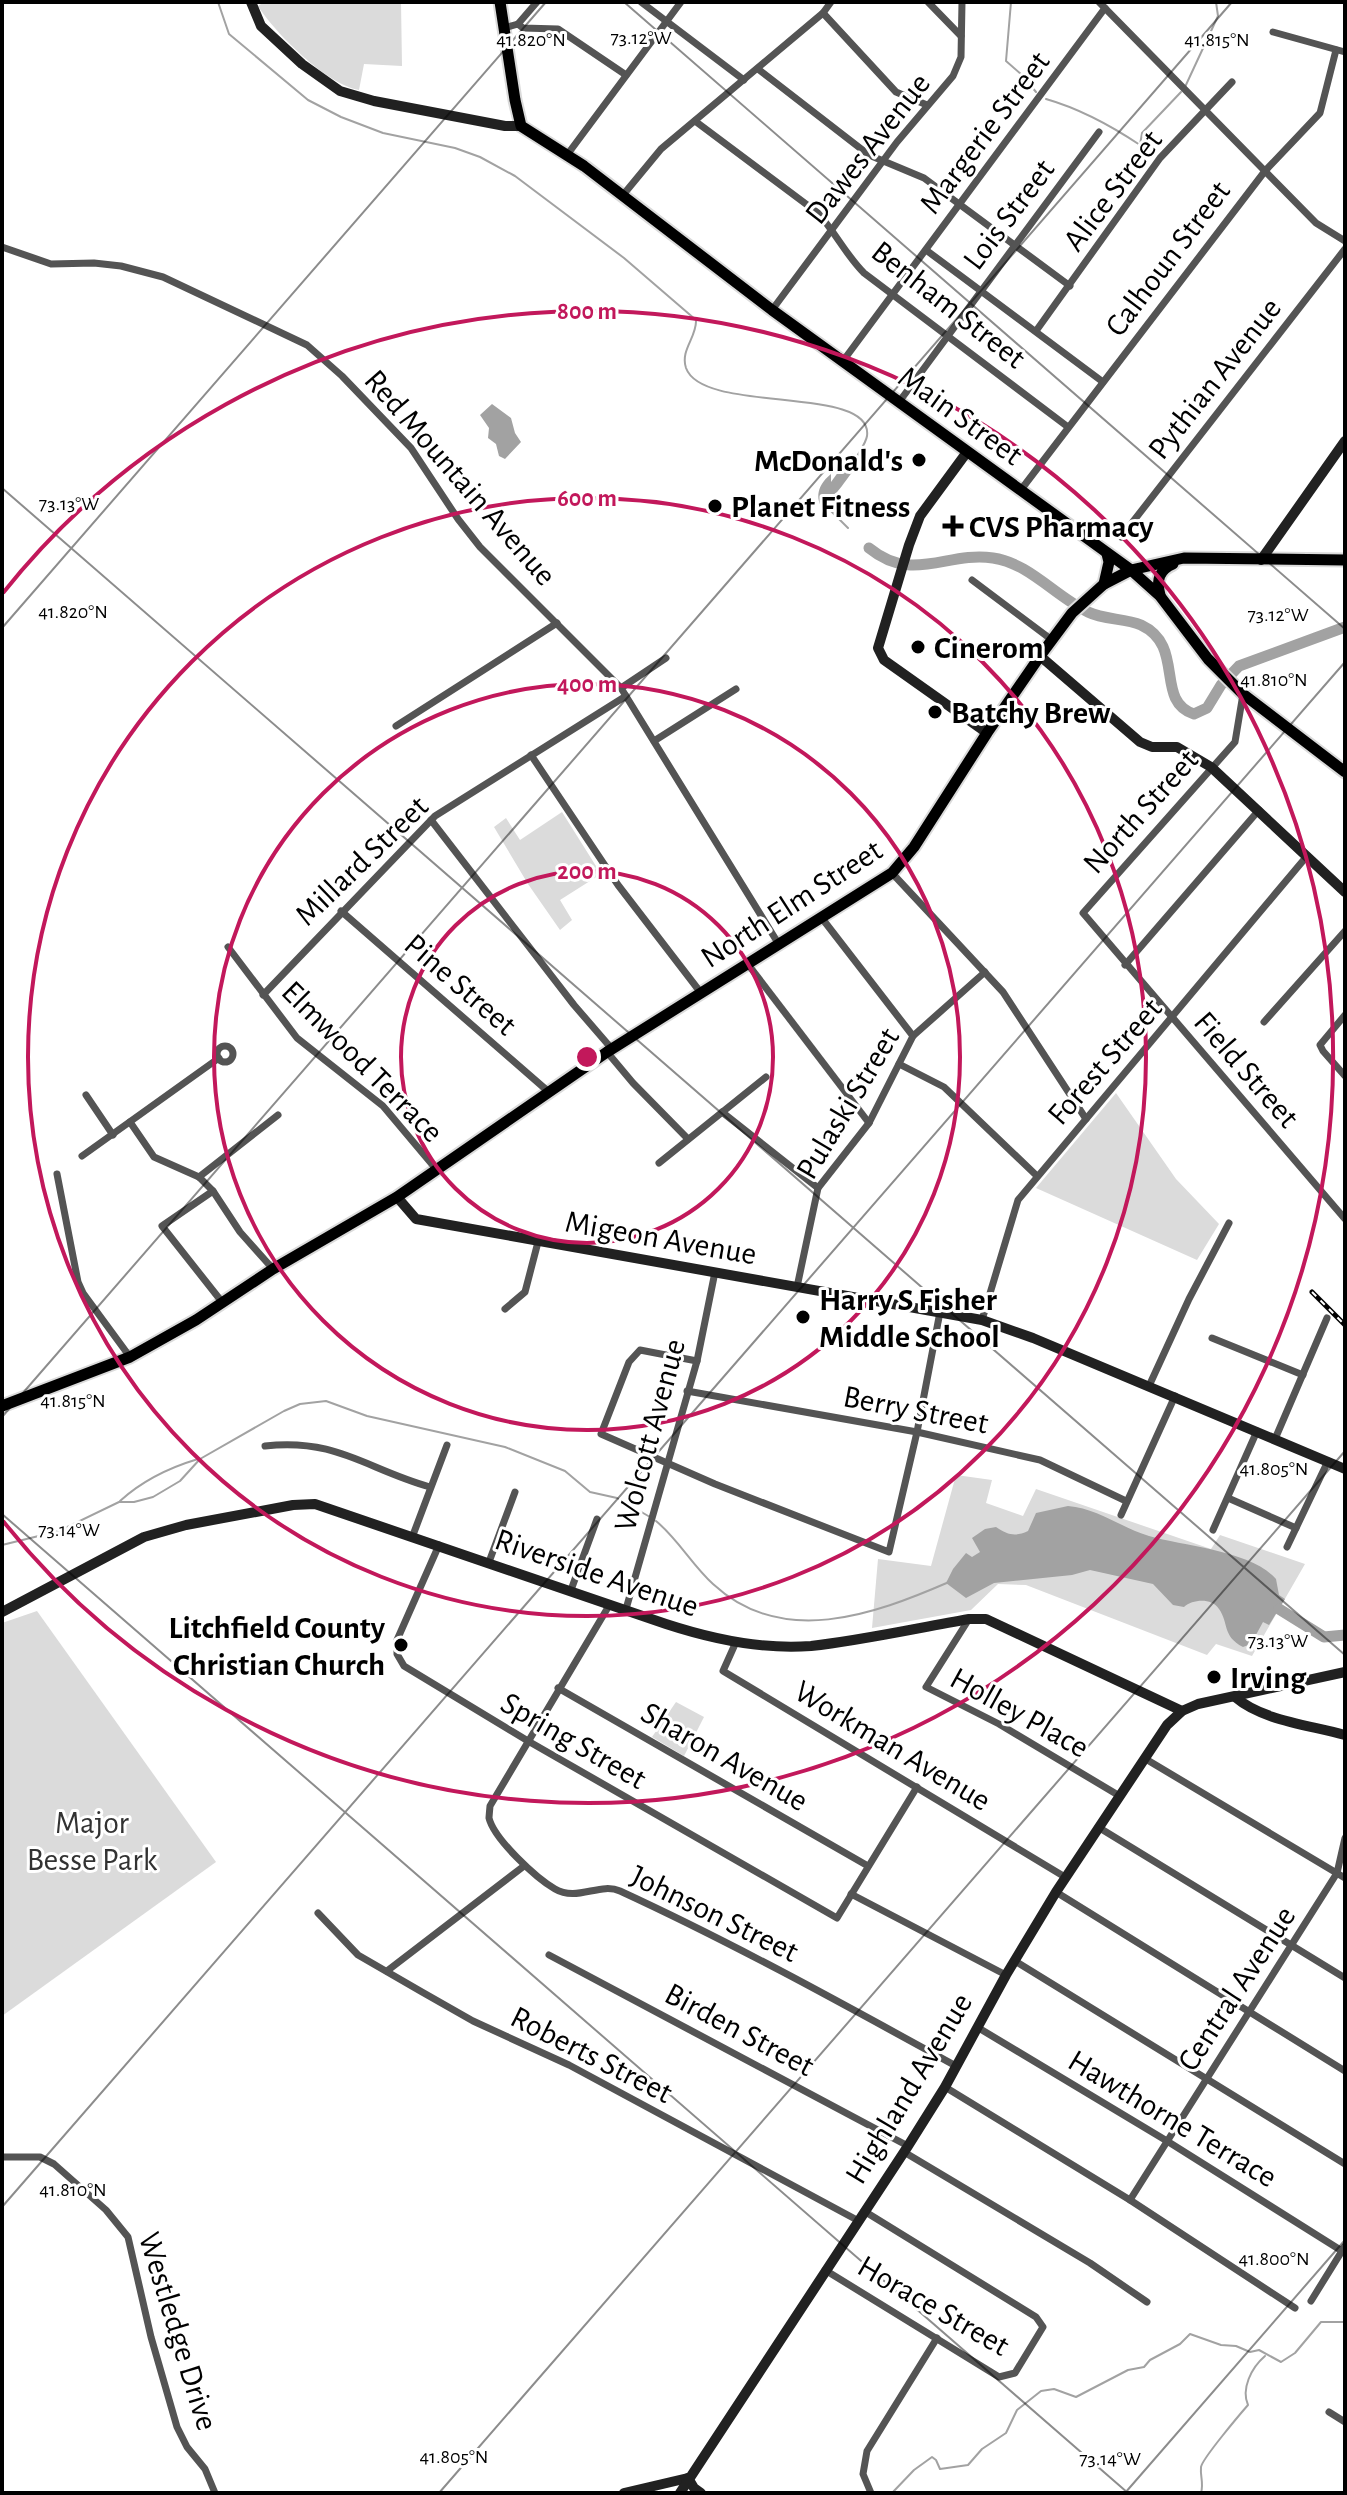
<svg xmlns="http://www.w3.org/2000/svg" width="1347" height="2495" viewBox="0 0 1347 2495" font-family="'Alegreya Sans',sans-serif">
<rect width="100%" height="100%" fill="#fff"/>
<g fill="#dbdbdb">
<path d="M264,2H401L402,66L364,64L359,90C326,84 276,34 258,6Z"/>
<polygon points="562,812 601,874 560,900 572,920 560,930 528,884 494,827 506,818 520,840"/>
<polygon points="1116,1093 1176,1179 1219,1224 1197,1260 1036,1188"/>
<polygon points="956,1475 992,1480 986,1503 1023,1516 1036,1489 1211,1549 1220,1535 1305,1564 1252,1656 1216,1644 1207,1655 1026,1585 998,1584 971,1610 872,1628 878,1559 931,1566"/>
<polygon points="37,1611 216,1862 2,2016 2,1623"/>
<polygon points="676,1702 704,1717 684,1756 652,1737"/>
</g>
<g fill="#a2a2a2">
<polygon points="492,404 511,418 515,433 521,442 505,459 499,456 496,444 488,438 489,428 480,415"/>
<path d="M852,453L859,459V462C852,473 831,502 822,508C814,495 820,483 831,474V482Z"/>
<path d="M1068,1506C1097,1508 1122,1528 1149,1536C1184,1546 1252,1551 1276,1579L1279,1595L1285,1599L1269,1625L1263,1622L1251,1644L1243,1647C1222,1636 1229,1623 1219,1609C1212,1598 1193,1599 1184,1607L1173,1605L1153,1584L1090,1570L1072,1575L994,1583L966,1598L946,1583L953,1569L966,1553L972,1557L980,1552L972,1538L985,1529L996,1527C1008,1535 1015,1537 1028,1531L1036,1513Z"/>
</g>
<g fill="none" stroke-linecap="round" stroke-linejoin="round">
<g stroke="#a2a2a2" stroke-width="2">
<path d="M218,2L229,34L308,100L341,117L383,133L455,148L480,157L515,176L624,258L696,320C697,337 680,350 686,368C703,415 874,384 867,436C866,443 859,452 856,458"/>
<polyline points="1011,2 1006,61 1022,75 1036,92"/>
<polyline points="1185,87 1218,16 1216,2"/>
<path d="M1046,99C1081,109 1110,125 1140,145L1142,133L1181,92"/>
<polyline points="826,506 848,528"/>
<path d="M120,1501C143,1480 168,1468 198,1459"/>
<path d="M656,1521C678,1539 692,1565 713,1584C782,1648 873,1615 949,1582"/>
<polyline points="2,1545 59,1531 119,1502 134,1502 153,1497 180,1481 200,1459 284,1411 300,1404 326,1401 367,1416 505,1447 565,1471 590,1492 617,1498 650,1517"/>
<polyline points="892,2493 914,2470 932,2457 936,2460 940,2469 968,2465 982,2449 1006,2433 1017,2410 1041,2391 1054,2389 1076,2397 1128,2370 1144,2367 1150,2360 1180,2344 1190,2334 1221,2345 1236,2346 1250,2352 1259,2350 1281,2362 1295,2353 1321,2322 1345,2322"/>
<path d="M1201,2493C1204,2483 1200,2477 1201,2467C1202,2459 1241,2413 1248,2405C1241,2389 1251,2368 1265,2356"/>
</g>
<g stroke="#a2a2a2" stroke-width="11">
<path d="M869,548C913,584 947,551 993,558C1029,563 1056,597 1088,612C1104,620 1125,618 1141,625C1186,646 1154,701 1194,714L1207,708L1221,685L1239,666L1345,627"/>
<polyline points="1279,1609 1324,1637 1345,1635"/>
</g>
<defs>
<g id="primary">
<polyline points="500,2 515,100 521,126 584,166 772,310 1131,570 1160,596 1208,659 1243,694 1345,772"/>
<polyline points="1104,584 1109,562 1107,554"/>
<path d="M1160,595C1156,580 1159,570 1173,564"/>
<polyline points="2,1406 130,1357 196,1320 273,1269 397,1197 607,1052 892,873 914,847 987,733 1040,656 1072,613 1104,584 1131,570 1184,558 1345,560"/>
</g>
</defs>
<use href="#primary" stroke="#dbdbdb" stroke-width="15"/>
<g stroke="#545454" stroke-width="7">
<polyline points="641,2 744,80"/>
<polyline points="928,2 961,36"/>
<polyline points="1099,2 1316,223 1345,241"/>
<polyline points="823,13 896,92 927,105"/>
<polyline points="518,24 537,2"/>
<polyline points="504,28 518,24 523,28 558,29 626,75"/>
<polyline points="1273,32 1345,52"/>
<polyline points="758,69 869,155 924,178 1070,286"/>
<path d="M695,121L818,213C835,232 846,255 864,273L1068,427"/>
<polyline points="567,155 681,2"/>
<polyline points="623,195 661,149 823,13 831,2"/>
<polyline points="2,247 51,264 94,263 121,266 163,277 307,345 342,376 411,448 458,519 480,547 621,688 778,943"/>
<polyline points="926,250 1103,382"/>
<polyline points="772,310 897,142 953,76 961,57 962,2"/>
<polyline points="1036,331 1160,158 1232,82"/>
<polyline points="843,361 1105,8"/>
<polyline points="899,402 1099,132"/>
<polyline points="1020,491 1265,171 1320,113 1336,50"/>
<polyline points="1121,537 1345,249"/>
<polyline points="972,580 1052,640"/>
<polyline points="621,688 666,658"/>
<polyline points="1243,694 1235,742 1083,913 1345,1219"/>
<polyline points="396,726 557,623"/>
<polyline points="654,741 736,689"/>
<polyline points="531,755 618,885 701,993"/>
<polyline points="431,820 574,1005 612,1049"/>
<polyline points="892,873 1003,992 1086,1119"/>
<polyline points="341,911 550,1093"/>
<polyline points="821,917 913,1036"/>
<polyline points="228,947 297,1038 383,1106 436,1169"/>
<polyline points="747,963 869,1123"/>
<polyline points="1125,965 1259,810"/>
<polyline points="263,995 435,816 626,696"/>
<polyline points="1345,1015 1320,1045 1323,1051 1345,1076"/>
<polyline points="1264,1022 1345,931"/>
<circle cx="225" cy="1054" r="8"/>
<polyline points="607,1052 633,1083 688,1139"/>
<polyline points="899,1064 944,1087 1037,1176"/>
<polyline points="86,1095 113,1135"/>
<polyline points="722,1112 818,1188"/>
<polyline points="130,1122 154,1157 199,1177 213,1191 240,1232 273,1269"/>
<polyline points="82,1156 219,1058"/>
<polyline points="659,1163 766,1077"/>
<polyline points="57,1174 78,1282 83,1293 130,1357"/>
<polyline points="199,1177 278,1115"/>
<polyline points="213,1191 162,1226 222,1302"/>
<polyline points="797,1287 818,1188 869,1123 913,1036 985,972"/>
<polyline points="505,1309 525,1292 538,1242"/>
<polyline points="982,1320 1018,1200 1307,856"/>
<polyline points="1212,1338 1303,1375"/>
<polyline points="697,1361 640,1350 629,1362 601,1434 715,1484 889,1552 917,1432 940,1312"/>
<polyline points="1149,1386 1189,1299 1229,1223"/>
<polyline points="687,1391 917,1432 1040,1460 1126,1501"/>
<polyline points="1275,1439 1327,1318"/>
<path d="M265,1446C337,1438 366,1469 430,1487"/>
<polyline points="1228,1498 1296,1528"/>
<polyline points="1121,1515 1175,1396"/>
<polyline points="1213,1530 1257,1431"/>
<polyline points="413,1535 447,1445"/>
<polyline points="439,1545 397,1640 397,1654 404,1666 528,1741 837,1918 917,1787"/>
<polyline points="1287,1547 1328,1461"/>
<polyline points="489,1562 515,1492"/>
<polyline points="571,1590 597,1519"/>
<path d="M610,1604L490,1806C490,1806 489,1817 489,1818C494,1839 536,1878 555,1889C577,1902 600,1882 620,1891C735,1944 845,2005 956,2066"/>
<polyline points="626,1609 697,1361 715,1272"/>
<polyline points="969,1619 926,1687 999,1724 1118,1795"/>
<polyline points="736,1642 723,1671 1065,1877"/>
<polyline points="558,1688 868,1866"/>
<polyline points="1144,1758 1345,1878"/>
<polyline points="1098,1827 1345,1978"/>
<polyline points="1056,1892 1345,2071"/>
<polyline points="851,1894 1006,1975"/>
<polyline points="318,1913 358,1955 422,1992 473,2021 569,2065 857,2220"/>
<polyline points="549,1955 908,2146"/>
<polyline points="1015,1961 1345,2164"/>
<polyline points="387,1971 524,1866"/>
<polyline points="977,2027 1167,2141 1342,2251"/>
<polyline points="945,2087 1130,2200 1295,2308"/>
<polyline points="904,2152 1090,2263 1147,2302"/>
<polyline points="2,2157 40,2157 54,2164 106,2210 128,2237 151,2337 177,2427 187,2447 205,2469 215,2493"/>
<polyline points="1130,2200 1337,1873 1345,1838"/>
<polyline points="825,2270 999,2377 1015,2373 1043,2327 1036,2317 864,2211"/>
<polyline points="1311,2301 1345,2246"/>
<polyline points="1329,2412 1345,2422"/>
<polyline points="871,2493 863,2474 867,2451 937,2338"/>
</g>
<g stroke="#212121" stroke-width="10">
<polyline points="251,2 261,26 302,64 340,91 374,101 505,126 521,126"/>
<polyline points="967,452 920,516 909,545 878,648 884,660 987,733"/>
<polyline points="1261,560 1345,441"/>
<polyline points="1040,656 1140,742 1152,747 1177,747 1211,767 1345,892"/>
<polyline points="397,1197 416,1219 982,1320 1033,1338 1345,1469"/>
<path d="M2,1612L144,1537L186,1525L293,1505L315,1504L666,1624C712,1639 762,1650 811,1646C864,1640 917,1628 969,1619H986L1182,1711"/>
<path d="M1235,1697C1263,1721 1310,1725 1345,1735"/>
<polyline points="688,2478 694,2488 701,2493"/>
<polyline points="624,2493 688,2478"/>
<polyline points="680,2493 908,2146 945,2087 1006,1975 1056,1892 1167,1725 1182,1711 1198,1704 1345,1672"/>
</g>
<use href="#primary" stroke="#000" stroke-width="11"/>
<defs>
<polyline id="rail" points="1312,1292 1345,1325"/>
</defs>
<use href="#rail" stroke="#000" stroke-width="5"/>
<use href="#rail" stroke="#fff" stroke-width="2" stroke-dasharray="6" stroke-linecap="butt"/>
</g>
<path fill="none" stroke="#000" stroke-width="2" stroke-opacity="0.45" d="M624,2L1345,629M2,488L1345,1655M2,628L546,2M2,1417L1232,2M2,1514L1128,2493M2,2207L1345,662M439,2493L1345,1451M1125,2493L1345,2240"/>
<g fill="none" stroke="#c2185b" stroke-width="4">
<circle cx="587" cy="1057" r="186"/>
<circle cx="587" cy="1057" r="373"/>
<circle cx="587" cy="1057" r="559"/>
<path d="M3 593A746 746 0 1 1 3 1521"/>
</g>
<g fill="#000" stroke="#fff" stroke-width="3">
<circle cx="919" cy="460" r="8"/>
<circle cx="715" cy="506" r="8"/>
<path d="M949 514h8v8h8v8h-8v8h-8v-8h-8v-8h8z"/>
<circle cx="918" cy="647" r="8"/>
<circle cx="935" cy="712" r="8"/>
<circle cx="803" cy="1317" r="8"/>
<circle cx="401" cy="1645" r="8"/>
<circle cx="1214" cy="1677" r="8"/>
</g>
<g text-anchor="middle" stroke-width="6" stroke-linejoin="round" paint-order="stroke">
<g font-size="32" fill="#000" stroke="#fff">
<text transform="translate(984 132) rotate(-53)" y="11">Margerie Street</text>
<text transform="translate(867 148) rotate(-52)" y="11">Dawes Avenue</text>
<text transform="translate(1112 190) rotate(-53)" y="11">Alice Street</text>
<text transform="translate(1008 214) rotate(-53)" y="11">Lois Street</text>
<text transform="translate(1167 258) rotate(-53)" y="11">Calhoun Street</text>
<text transform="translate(949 304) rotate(38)" y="11">Benham Street</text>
<text transform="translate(1214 378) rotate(-52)" y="11">Pythian Avenue</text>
<text transform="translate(961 415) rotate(36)" y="11">Main Street</text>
<text transform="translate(461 477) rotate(49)" y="11">Red Mountain Avenue</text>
<text transform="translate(1140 811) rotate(-48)" y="11">North Street</text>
<text transform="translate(361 860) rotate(-44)" y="11">Millard Street</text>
<text transform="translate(791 903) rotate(-33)" y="11">North Elm Street</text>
<text transform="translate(461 984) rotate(41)" y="11">Pine Street</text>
<text transform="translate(363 1061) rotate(45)" y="11">Elmwood Terrace</text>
<text transform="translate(1104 1061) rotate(-49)" y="11">Forest Street</text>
<text transform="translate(1247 1069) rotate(49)" y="11">Field Street</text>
<text transform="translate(847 1103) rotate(-59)" y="11">Pulaski Street</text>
<text transform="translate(661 1237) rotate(10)" y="11">Migeon Avenue</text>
<text transform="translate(916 1409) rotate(11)" y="11">Berry Street</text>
<text transform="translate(649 1435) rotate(-75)" y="11">Wolcott Avenue</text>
<text transform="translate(597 1572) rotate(19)" y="11">Riverside Avenue</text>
<text transform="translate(1020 1712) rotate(29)" y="11">Holley Place</text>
<text transform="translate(574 1740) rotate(30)" y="11">Spring Street</text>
<text transform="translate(893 1745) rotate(31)" y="11">Workman Avenue</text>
<text transform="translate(725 1756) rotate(30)" y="11">Sharon Avenue</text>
<text transform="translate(715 1913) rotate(26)" y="11">Johnson Street</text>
<text transform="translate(1236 1988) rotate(-57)" y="11">Central Avenue</text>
<text transform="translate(740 2029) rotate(28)" y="11">Birden Street</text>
<text transform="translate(592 2054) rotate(27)" y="11">Roberts Street</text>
<text transform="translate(908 2088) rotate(-59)" y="11">Highland Avenue</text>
<text transform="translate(1173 2118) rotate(31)" y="11">Hawthorne Terrace</text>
<text transform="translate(934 2305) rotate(30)" y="11">Horace Street</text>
<text transform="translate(179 2331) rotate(73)" y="11">Westledge Drive</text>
</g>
<g font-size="32" font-weight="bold" fill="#000" stroke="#fff" text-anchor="start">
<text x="903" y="471" text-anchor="end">McDonald's</text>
<text x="731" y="517">Planet Fitness</text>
<text x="969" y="537">CVS Pharmacy</text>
<text x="934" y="658">Cinerom</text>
<text x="951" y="723">Batchy Brew</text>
<text x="819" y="1310">Harry S Fisher<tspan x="819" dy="37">Middle School</tspan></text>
<text x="385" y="1638" text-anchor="end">Litchfield County<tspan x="385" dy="37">Christian Church</tspan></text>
<text x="1230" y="1688">Irving</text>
</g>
<g font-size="32" fill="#323232" stroke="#fff">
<text x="92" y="1833">Major<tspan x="92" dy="37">Besse Park</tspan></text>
</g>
</g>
<g font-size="20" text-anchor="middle" fill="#000" stroke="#fff" stroke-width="6" stroke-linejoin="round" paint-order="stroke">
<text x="641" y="44">73.12°W</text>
<text x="531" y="46">41.820°N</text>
<text x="1217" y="46">41.815°N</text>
<text x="69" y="510">73.13°W</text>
<text x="73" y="618">41.820°N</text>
<text x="1278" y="621">73.12°W</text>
<text x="1274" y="686">41.810°N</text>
<text x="73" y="1407">41.815°N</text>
<text x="1274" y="1475">41.805°N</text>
<text x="69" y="1536">73.14°W</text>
<text x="1278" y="1647">73.13°W</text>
<text x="73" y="2196">41.810°N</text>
<text x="1274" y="2265">41.800°N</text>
<text x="454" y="2463">41.805°N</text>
<text x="1110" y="2465">73.14°W</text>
</g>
<circle cx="587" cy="1057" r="12" fill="#c2185b" stroke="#fff" stroke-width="4"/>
<g font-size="24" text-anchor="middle" font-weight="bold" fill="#c2185b" stroke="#fff" stroke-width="6" stroke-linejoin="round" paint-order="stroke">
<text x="587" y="319">800 m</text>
<text x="587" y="506">600 m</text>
<text x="587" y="692">400 m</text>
<text x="587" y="879">200 m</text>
</g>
<rect width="1347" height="2495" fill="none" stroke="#000000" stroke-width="8"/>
</svg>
